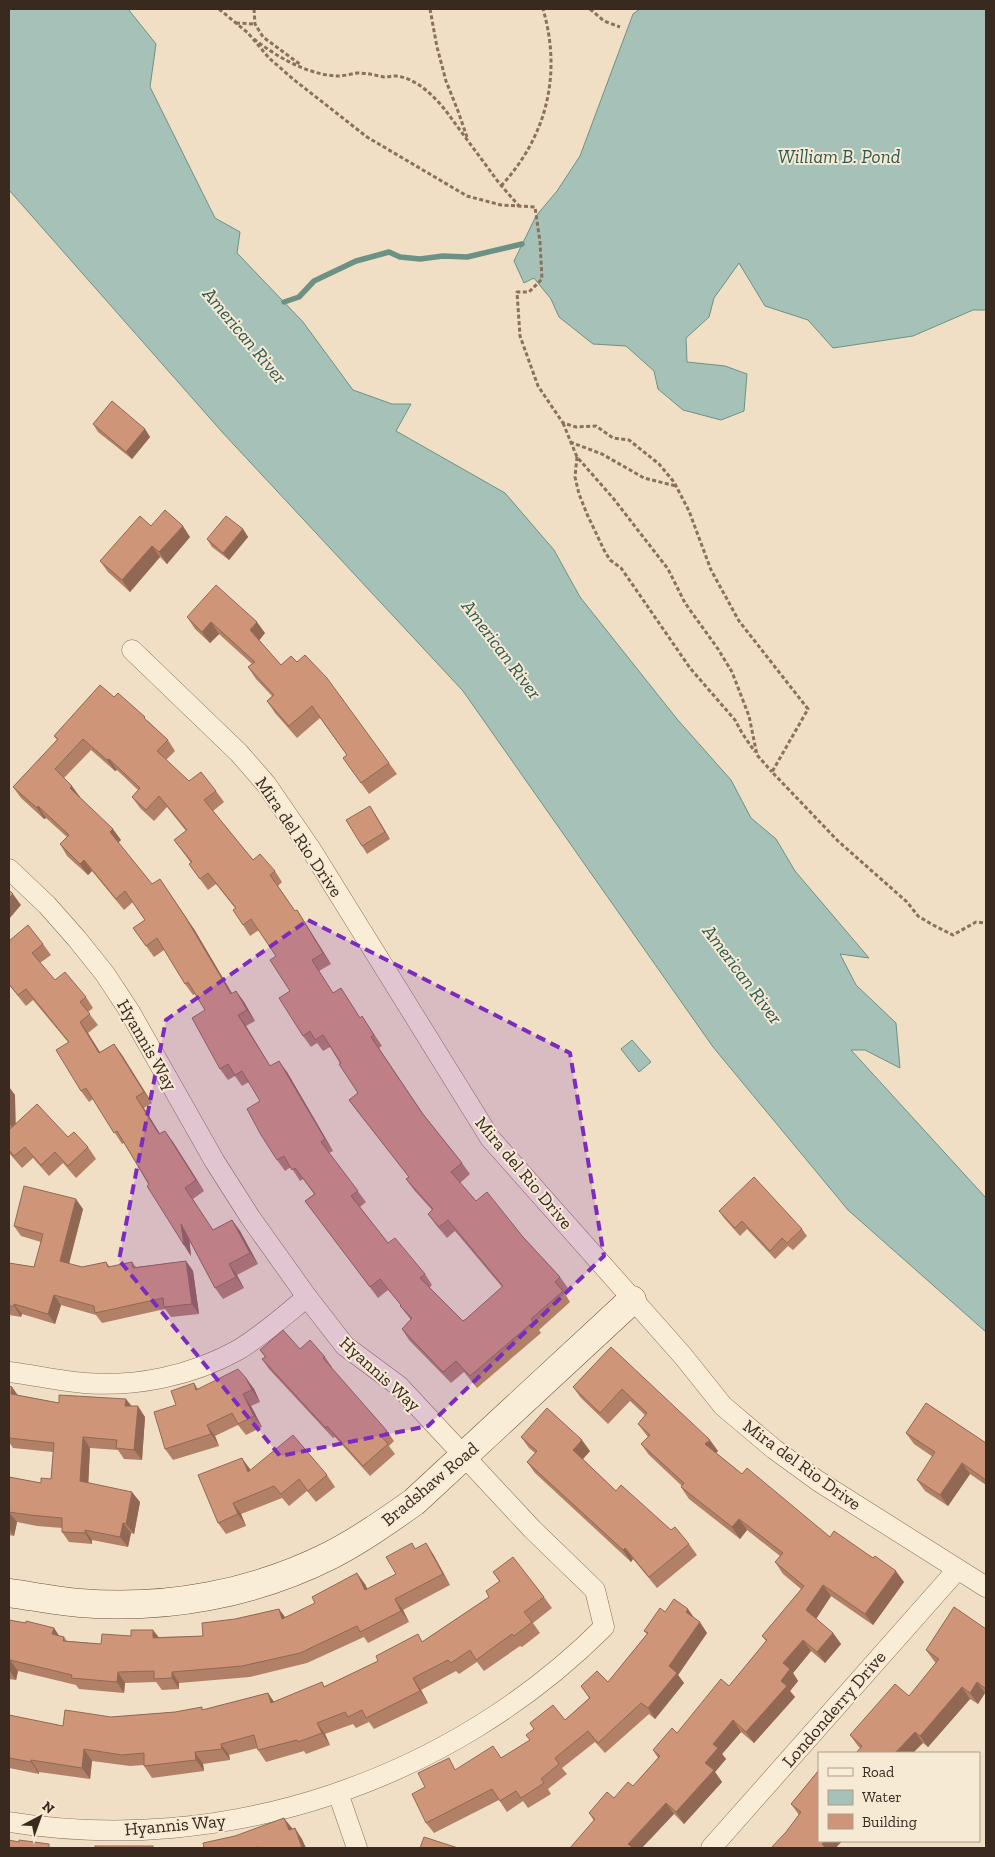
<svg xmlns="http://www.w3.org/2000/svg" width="995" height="1857" viewBox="0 0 995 1857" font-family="'Zilla Slab',serif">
<rect width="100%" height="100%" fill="#f0dfc4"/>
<g fill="#a6c2b8" stroke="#6c9185">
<polygon points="9,9 128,9 156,44 150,87 215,218 240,232 237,253 303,322 353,390 392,404 411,404 396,431 505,493 554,550 580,597 677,719 731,780 751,818 776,839 795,871 869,958 840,954 856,985 896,1023 900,1068 865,1050 851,1050 986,1198 986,1332 848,1210 713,1047 463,691 223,433 9,190"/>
<polygon points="640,9 986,9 986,310 973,310 913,336 833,348 808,320 765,306 739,263 714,298 709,317 686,338 687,362 725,366 747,374 744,411 721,420 683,410 658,389 654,371 626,346 593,344 559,317 551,299 534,278 524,283 514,261 536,216 557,191 580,156 633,14"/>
<polygon points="632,1040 651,1062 639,1072 621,1049"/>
</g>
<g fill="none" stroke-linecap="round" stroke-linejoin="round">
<polyline stroke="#6c9185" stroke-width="5.5" points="284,302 299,297 314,281 356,261 389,252 400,257 420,259 443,256 467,257 522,244"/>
<defs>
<g id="street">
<polyline points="132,650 239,753 266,784 312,851 490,1138 683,1356 723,1406 774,1449 818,1481 986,1587"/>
<path d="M9,869L47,905L77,939L105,974L130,1012L215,1162L250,1217L307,1297L345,1346L399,1386L532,1529L595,1590L604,1627C450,1781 225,1857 9,1822"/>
<path d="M9,1372C34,1375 59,1381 84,1383C137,1387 191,1376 238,1350C263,1335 285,1315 307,1297"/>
<polyline points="338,1793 357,1848"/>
<polyline points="711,1848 957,1570"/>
</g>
<path id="secondary" d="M9,1593C32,1596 56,1601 80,1603C165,1610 254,1594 331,1555C360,1540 387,1521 414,1502L632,1300"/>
</defs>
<use href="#street" stroke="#8b705a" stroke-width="21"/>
<use href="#secondary" stroke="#6d513d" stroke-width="29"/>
<g stroke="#8b705a" stroke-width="3" stroke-dasharray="4 2.5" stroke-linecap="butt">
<polyline points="219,9 248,33 269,58 293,79 367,137 467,196 501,205 535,207 540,242 542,279 529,292 517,292 520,336 538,386 563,423 576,427 596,426 613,438 629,440 659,464 674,482 689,511 711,570 739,621 808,709 772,772 838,841 907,902 918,916 933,925 953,935 976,922 986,923"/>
<polyline points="254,9 255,24 263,37 301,65"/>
<polyline points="430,9 437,47 446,81 458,111 467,137"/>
<polyline points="590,9 604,21 620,27"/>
<polyline points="236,23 254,24"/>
<path d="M254,39C277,57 308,75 338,76C344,76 351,74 357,73C367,73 375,75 384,77C388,77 392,76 396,76C416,78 434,96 446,111L499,183L519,206"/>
<path d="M501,186C547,136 562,74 543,9"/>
<polyline points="563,423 577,457 613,498 668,569 685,603 718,649 732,672 749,716 757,755 772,772"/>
<polyline points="570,442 602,454 644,478 676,486"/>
<polyline points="577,457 575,477 579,494 587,514 604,550 610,560 621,568 628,578 690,668 735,720 742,733 755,752"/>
</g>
<use href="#street" stroke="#faedd7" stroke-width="20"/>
<use href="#secondary" stroke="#faedd7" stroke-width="28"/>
</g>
<g fill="#b28067" fill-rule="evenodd">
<polygon points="93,424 145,429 150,437 132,459 98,432"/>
<polygon points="151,526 190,537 167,564 160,557 130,592 108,572 100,561"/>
<polygon points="243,529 248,537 229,560 212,547 207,539"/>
<polygon points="187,617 265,633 259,640 281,665 389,763 397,774 369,794 343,758 347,755 320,718 297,738 275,713 267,701 272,696 256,679 248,667 252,664 219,634 210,643 195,629"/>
<path d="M114,697L149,722L168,740L175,751L166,760L189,781L216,791L224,802L213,811L253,860L275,871L282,882L278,886L295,911L297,910L304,921L331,964L319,971L333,993L341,988L360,1018L362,1016L382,1046L379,1048L424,1115L462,1163L470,1174L460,1183L476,1201L523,1237L560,1277L568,1288L564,1292L570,1302L539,1330L541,1333L477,1388L464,1372L451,1383L409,1340L402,1329L411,1320L400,1306L401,1305L388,1290L378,1298L305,1201L314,1194L303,1179L300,1181L291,1167L285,1171L277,1160L260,1101L249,1082L242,1086L235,1076L228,1080L220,1069L205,1010L195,994L193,995L185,984L164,950L154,957L133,928L145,920L133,902L124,910L92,871L88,875L67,856L60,844L67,837L46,818L44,819L21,798L13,787L57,740L54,736ZM91,750L115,771L117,770L138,790L132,797L140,808L154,821L167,807L186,831L174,840L191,863L189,864L197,875L208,890L216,884L235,908L243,925L250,936L259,930L276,956L290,991L303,1036L311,1047L317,1043L323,1051L330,1047L358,1093L349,1100L357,1111L409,1177L406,1179L414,1190L432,1210L428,1214L436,1225L447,1238L455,1231L502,1287L466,1319L463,1321L429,1288L432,1285L425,1274L388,1243L360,1207L366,1202L329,1153L333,1151L287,1072L270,1066L246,1026L255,1021L244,1002L236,991L232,994L194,929L152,884L118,843L121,840L79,797H80L64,778Z"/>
<polygon points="375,814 390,839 367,854 362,846"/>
<polygon points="9,941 43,944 51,955 40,963 55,980 86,997 93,1008 88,1012 98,1025 88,1033 100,1052 114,1044 122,1055 152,1103 144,1108 160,1134 173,1142 204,1191 193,1199 213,1230 232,1220 240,1231 258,1264 237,1275 244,1288 223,1299 215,1288 189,1240 191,1256 184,1245 124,1143 122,1144 93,1099 89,1102 81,1091 68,1042 33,1000 26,1006 9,985"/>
<polygon points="9,1087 15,1095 15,1124 68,1137 88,1147 96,1159 76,1178 63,1163 49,1176 33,1158 22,1168 9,1153"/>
<polygon points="83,1209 69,1264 82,1267 106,1262 110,1267 132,1262 136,1267 186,1261 193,1271 199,1314 171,1317 165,1309 102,1323 96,1315 61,1305 55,1324 22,1314 21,1317 9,1315 9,1263 34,1267 41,1242 21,1236 14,1226"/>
<polygon points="719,1211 802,1229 807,1236 793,1250 788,1246 775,1259 747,1229 740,1236 724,1218"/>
<polygon points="611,1347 718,1451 716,1453 742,1474 830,1537 904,1582 873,1625 831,1596 816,1619 833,1633 841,1644 825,1663 811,1651 793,1673 798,1681 790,1691 795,1697 754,1743 741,1732 722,1754 726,1759 715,1772 722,1782 684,1824 674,1814 594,1821 589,1813 633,1786 658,1758 653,1750 677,1733 729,1686 766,1641 762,1636 801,1589 783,1574 775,1562 780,1556 747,1530 740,1539 689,1499 681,1487 682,1486 649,1455 641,1444 648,1437 638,1424 645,1415 630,1401 608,1424 581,1398 573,1387"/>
<polygon points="300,1349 325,1357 332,1367 331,1368 387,1431 394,1441 389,1446 395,1454 370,1476 335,1437 333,1438 269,1369 262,1359 265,1357 260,1350"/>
<polygon points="246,1378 254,1389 260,1402 251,1406 262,1427 246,1435 238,1425 215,1436 219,1446 173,1460 165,1449 176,1405 194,1383 198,1389"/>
<polygon points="9,1386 12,1387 18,1395 59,1403 131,1406 145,1417 142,1460 124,1459 118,1450 90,1448 88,1483 140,1502 134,1534 131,1533 128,1547 92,1540 92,1544 69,1542 62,1532 62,1528 37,1526 17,1522 14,1536 9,1535 9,1477 41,1483 51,1479 53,1452 13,1448 9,1442"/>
<polygon points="906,1433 986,1443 986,1485 970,1474 948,1506 925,1491 917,1480 933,1457 914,1444"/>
<polygon points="521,1437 590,1451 583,1459 616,1491 689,1544 697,1555 657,1588 633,1559 631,1562 535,1473 527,1462 535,1453 529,1448"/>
<polygon points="250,1470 327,1475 335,1487 316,1502 307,1491 289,1506 282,1498 241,1514 246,1526 226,1534 218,1523"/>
<polygon points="415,1549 433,1554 450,1585 403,1610 409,1622 368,1643 364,1637 307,1663 250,1677 179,1683 179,1689 162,1690 156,1682 125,1683 124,1693 79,1689 76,1685 18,1671 16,1680 9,1679 9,1620 54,1628 59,1636 64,1637 67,1641 101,1644 158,1637 203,1636 235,1619 279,1609 285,1617 365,1584 367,1589 396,1574"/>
<polygon points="493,1572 544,1597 552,1608 533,1623 540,1633 522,1647 520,1646 484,1671 477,1662 459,1674 456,1671 421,1690 428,1703 374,1729 369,1722 356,1728 353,1724 325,1734 330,1745 306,1754 304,1751 266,1762 258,1750 258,1748 229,1755 230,1760 203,1764 204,1771 152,1778 144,1766 144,1765 130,1766 92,1761 90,1779 39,1772 39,1774 9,1768 9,1713 11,1716 63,1726 111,1717 203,1710 268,1693 274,1702 325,1686 423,1641 489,1597 499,1581"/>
<polygon points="665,1612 694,1618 707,1633 678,1675 684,1683 655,1719 649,1714 605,1753 595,1742 562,1768 567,1774 548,1789 551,1794 528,1808 523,1801 507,1812 499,1800 434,1833 426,1823 425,1787 457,1769 501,1758 565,1720 589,1698 581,1686 608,1682 647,1634 644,1631"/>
<polygon points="986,1629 986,1695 985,1693 978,1704 970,1699 928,1747 923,1743 860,1748 858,1746 850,1735 909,1696 936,1663 934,1661 926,1650"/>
<polygon points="819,1770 836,1848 786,1832 799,1815 791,1804"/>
</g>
<g fill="#916854">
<polygon points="145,429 150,437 132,459 126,452"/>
<polygon points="183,526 190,537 167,564 159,552"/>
<polygon points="243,529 248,537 229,560 223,553"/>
<polygon points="152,546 160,557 130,592 122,580"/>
<polygon points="211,622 219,634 210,643 202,632"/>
<polygon points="257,622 265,633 258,642 250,630"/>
<polygon points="109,759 117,770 115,771 107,760"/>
<polygon points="72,786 80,797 78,799 70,788"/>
<polygon points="38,806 46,818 44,819 37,808"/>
<polygon points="370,806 375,814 390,839 385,832"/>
<polygon points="113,829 121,840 117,843 110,832"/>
<polygon points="84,860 92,871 88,875 80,864"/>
<polygon points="160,879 194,929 239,1005 231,994"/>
<polygon points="13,894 21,905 9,919 9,898"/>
<polygon points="297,910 304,921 331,964 323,953"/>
<polygon points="236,991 244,1002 255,1021 247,1010"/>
<polygon points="238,1015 246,1026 277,1077 270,1066"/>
<polygon points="80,1022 88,1033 107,1064 99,1053"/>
<polygon points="114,1044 122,1055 152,1103 144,1092"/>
<polygon points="279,1061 287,1072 333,1151 325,1139"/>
<polygon points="9,1087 15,1095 16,1132 9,1123"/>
<polygon points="136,1097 144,1108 167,1145 159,1134"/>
<polygon points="165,1131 173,1142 204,1191 196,1180"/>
<polygon points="76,1199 83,1209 67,1271 60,1261"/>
<polygon points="232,1220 240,1231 258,1264 250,1253"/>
<polygon points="181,1224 189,1235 191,1256 184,1245"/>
<polygon points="186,1261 193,1271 199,1314 192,1304"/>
<polygon points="229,1264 237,1275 244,1288 236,1277"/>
<polygon points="54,1295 61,1305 55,1324 48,1314"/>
<polygon points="14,1304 22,1314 21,1317 14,1306"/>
<polygon points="246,1378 254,1389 260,1402 252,1390"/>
<polygon points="12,1387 19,1398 11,1394"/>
<polygon points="243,1394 251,1406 262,1427 254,1416"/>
<polygon points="126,1399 134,1409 125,1406"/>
<polygon points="138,1406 145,1417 142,1460 134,1450"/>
<polygon points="207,1425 215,1436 219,1446 211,1434"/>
<polygon points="83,1437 90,1448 88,1491 80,1481"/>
<polygon points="582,1440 590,1451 581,1461 573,1450"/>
<polygon points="710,1440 718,1451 713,1456 705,1444"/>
<polygon points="242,1458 250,1469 256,1484 248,1472"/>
<polygon points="962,1463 970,1474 948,1506 940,1495"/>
<polygon points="132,1492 140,1502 134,1534 126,1524"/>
<polygon points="233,1503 241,1514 246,1526 238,1514"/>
<polygon points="9,1512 17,1522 14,1536 9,1528"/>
<polygon points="739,1519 747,1530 740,1539 732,1527"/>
<polygon points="123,1523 131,1533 128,1547 120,1537"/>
<polygon points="85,1530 92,1540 92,1544 85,1533"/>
<polygon points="426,1543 433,1554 450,1585 443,1574"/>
<polygon points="625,1548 633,1559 631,1562 623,1550"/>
<polygon points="896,1571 904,1582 873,1625 865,1614"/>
<polygon points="357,1573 365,1584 373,1601 365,1590"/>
<polygon points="823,1585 831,1596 814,1622 806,1610"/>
<polygon points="395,1599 403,1610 409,1622 401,1611"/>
<polygon points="279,1609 287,1620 282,1619"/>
<polygon points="688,1609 695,1619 686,1612"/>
<polygon points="700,1622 707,1633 678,1675 684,1683 655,1719 648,1708 669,1666"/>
<polygon points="54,1628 61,1639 52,1634"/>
<polygon points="153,1630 161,1640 153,1638"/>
<polygon points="833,1633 841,1644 825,1663 817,1652"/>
<polygon points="803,1640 811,1651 793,1673 798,1681 790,1691 795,1697 754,1743 746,1732 781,1681 783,1663"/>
<polygon points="10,1660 18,1671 16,1680 9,1670"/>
<polygon points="118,1672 125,1683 124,1693 117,1682"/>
<polygon points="172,1672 179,1683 179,1689 172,1678"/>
<polygon points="413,1678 421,1690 428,1703 420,1691"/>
<polygon points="977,1682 985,1693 978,1704 970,1693"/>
<polygon points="962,1687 970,1699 928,1747 920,1736"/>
<polygon points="268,1693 276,1705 271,1703"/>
<polygon points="733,1720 741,1732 722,1754 726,1759 715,1772 722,1782 684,1824 676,1812 705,1763 713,1744"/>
<polygon points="317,1723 325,1734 330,1745 322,1733"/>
<polygon points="915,1732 923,1743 913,1753 895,1753"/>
<polygon points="221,1744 229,1755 230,1760 222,1749"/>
<polygon points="84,1749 92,1761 90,1779 82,1768"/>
<polygon points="195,1752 203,1764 204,1771 196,1760"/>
<polygon points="31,1760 39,1772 39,1774 31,1762"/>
<polygon points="666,1803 674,1814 642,1848 631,1848 628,1844"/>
<polygon points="284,1818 292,1828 296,1841 289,1830"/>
<polygon points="295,1828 302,1839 306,1848 302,1848"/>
<polygon points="825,1841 842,1841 836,1848 822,1848 822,1844"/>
</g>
<g fill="#cf9578" stroke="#916854" fill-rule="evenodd">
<polygon points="112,401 145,429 126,452 93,424"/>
<polygon points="165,510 183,526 159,552 152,546 122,580 100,561 140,516 151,526"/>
<polygon points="226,516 243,529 223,553 207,539"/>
<polygon points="216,585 257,622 250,630 281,665 291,656 297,662 305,655 327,678 389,763 361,783 343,758 347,755 312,706 289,726 267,701 274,695 248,667 255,662 211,622 202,632 187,617"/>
<path d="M100,685L114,697L118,693L145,717L144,718L168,740L157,751L189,781L201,772L216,791L204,800L253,860L260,854L275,871L270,875L295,911L297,910L323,953L312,960L333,993L341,988L360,1018L362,1016L374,1035L371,1037L422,1113L462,1163L451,1172L476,1201L487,1192L523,1237L560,1277L555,1282L563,1291L531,1319L533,1322L470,1376L456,1361L443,1372L402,1329L412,1318L400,1306L401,1305L380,1279L370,1287L305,1201L315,1194L295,1168L292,1170L284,1156L277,1160L261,1135L247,1109L260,1101L242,1071L235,1075L228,1064L220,1069L192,1018L205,1010L188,982L185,984L157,938L146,946L133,928L145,920L125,891L116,899L84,860L80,864L60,844L69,835L38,806L37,808L13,787L58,739L54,736ZM83,739L107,760L109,759L140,788L132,797L146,810L159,796L187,830L174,840L192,862L189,864L200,879L208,873L236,908L233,910L243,925L251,919L276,956L270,960L290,991L279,998L303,1036L310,1031L315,1040L323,1035L341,1063L339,1064L358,1093L349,1100L409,1177L406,1179L433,1209L428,1214L439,1227L448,1220L503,1286L466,1319L463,1321L420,1278L425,1274L395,1238L388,1243L351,1196L358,1191L321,1142L325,1139L279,1061L270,1066L238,1015L247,1010L236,991L231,994L186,918L160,879L152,884L110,832L113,829L70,788L72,786L55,769Z"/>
<polygon points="370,806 385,832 362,846 346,820"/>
<polygon points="9,890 13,894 9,898"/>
<polygon points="28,925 43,944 32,953 55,980 65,972 86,997 80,1002 90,1014 80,1022 99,1053 114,1044 144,1092 136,1097 159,1134 165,1131 196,1180 185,1188 213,1230 232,1220 250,1253 229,1264 236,1277 215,1288 181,1224 184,1245 147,1186 149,1184 117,1131 114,1133 86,1088 81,1091 56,1050 69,1042 26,989 18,995 9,984 9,941"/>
<polygon points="37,1104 68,1137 74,1132 88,1147 68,1166 55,1152 41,1165 25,1147 14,1156 9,1150 9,1130"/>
<polygon points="754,1177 802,1229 787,1243 782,1238 770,1251 742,1221 735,1228 719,1211"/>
<polygon points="24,1186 76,1199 60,1261 82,1267 106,1262 108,1267 132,1262 133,1268 186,1261 192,1304 164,1307 163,1298 95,1313 94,1306 54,1295 48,1314 14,1304 14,1306 9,1306 9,1263 34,1267 43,1234 14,1226"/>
<polygon points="283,1330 300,1349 310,1340 325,1357 323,1358 387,1431 381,1436 388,1444 363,1466 327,1426 326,1428 262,1359 266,1357 260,1350"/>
<polygon points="611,1347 710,1440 705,1444 742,1474 747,1468 830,1537 834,1531 873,1558 875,1556 896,1571 865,1614 823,1585 806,1610 833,1633 817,1652 803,1640 783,1663 790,1669 781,1681 787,1686 746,1732 733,1720 713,1744 718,1748 705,1763 714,1770 676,1812 666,1803 628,1844 633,1848 570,1848 595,1819 589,1813 607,1792 614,1798 628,1782 633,1786 660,1756 653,1750 672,1728 677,1733 721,1679 729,1686 767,1640 762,1636 804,1586 775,1562 783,1553 739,1519 732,1527 681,1487 684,1483 641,1444 650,1435 638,1424 647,1413 622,1389 600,1413 573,1387"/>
<polygon points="238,1369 246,1378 252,1390 243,1394 254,1416 238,1424 232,1413 207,1425 211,1434 165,1449 154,1412 176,1405 171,1391 194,1383 196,1390"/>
<polygon points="9,1386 12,1387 11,1394 59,1403 59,1395 126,1399 125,1406 138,1406 134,1450 116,1448 117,1440 83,1437 80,1481 132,1492 126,1524 123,1523 120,1537 85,1530 85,1533 62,1532 62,1518 30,1515 9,1512 9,1514 9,1477 41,1483 41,1478 51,1479 54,1443 9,1438"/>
<polygon points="926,1403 986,1443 986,1480 962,1463 940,1495 917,1480 935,1452 906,1433"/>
<polygon points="547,1408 582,1440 573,1450 616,1491 621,1485 671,1530 675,1527 689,1544 649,1577 625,1548 623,1550 527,1462 537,1451 521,1437"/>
<polygon points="293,1435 327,1475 308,1491 299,1479 281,1494 274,1486 233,1503 238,1514 218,1523 198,1475 242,1458 248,1472"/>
<polygon points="412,1543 415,1549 426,1543 443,1574 395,1599 401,1611 360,1632 357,1626 300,1653 242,1666 172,1672 172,1678 154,1679 154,1671 118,1672 117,1682 71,1678 72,1675 10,1660 9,1667 9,1620 26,1623 26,1621 54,1628 52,1634 64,1637 63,1641 101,1644 102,1634 131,1636 131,1630 153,1630 153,1638 203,1636 202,1623 235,1619 279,1609 282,1619 315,1603 312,1597 357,1573 365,1590 396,1574 386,1557"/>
<polygon points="513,1557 544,1597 524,1612 532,1622 514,1636 512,1634 476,1660 470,1650 451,1663 448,1660 413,1678 420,1691 366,1718 362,1710 348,1717 345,1712 317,1723 322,1733 298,1742 297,1740 258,1750 254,1735 221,1744 222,1749 195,1752 196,1760 144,1766 144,1753 122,1755 84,1749 82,1768 31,1760 31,1762 9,1758 9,1715 63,1726 65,1710 111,1717 175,1712 202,1707 202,1710 268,1693 271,1703 322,1682 324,1687 378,1661 376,1656 418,1634 422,1642 489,1597 486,1591 500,1581 493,1572"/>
<polygon points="674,1599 688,1609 686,1612 700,1622 669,1666 677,1673 648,1708 641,1703 598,1743 588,1731 555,1758 559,1764 541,1779 544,1783 521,1798 516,1791 500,1801 492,1789 426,1823 412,1794 425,1787 418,1773 449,1758 455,1770 493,1746 501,1758 530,1740 526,1735 534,1729 530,1723 553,1705 565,1720 590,1698 581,1686 597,1671 608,1682 648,1633 644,1631 660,1608 665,1612"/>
<polygon points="954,1607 986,1629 986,1689 977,1682 970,1693 962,1687 920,1736 915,1732 895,1753 856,1753 862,1746 850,1735 895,1684 909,1696 939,1659 926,1650"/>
<polygon points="819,1770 819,1841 825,1841 822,1844 825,1846 822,1848 771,1848 786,1832 801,1812 791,1804"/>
<polygon points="284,1818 289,1830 295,1828 302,1848 257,1848 257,1847 254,1848 204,1848 203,1843 235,1836"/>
<polygon points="424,1837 458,1848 420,1848"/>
<polygon points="9,1840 19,1842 19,1840 49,1844 49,1848 9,1848"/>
<rect x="95" y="1846" width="58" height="2"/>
</g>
<path fill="#7b2cbf" fill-opacity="0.2" stroke="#7b2cbf" stroke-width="4" stroke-dasharray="10 6" stroke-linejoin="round" d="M308,920L570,1053L604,1256L428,1426L280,1456L119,1260L166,1020Z"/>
<g text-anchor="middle" stroke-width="4" stroke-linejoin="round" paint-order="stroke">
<g font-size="18" fill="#3a291e" stroke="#f7ead4">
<text transform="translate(299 837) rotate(56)" y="6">Mira del Rio Drive</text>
<text transform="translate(147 1045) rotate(60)" y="6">Hyannis Way</text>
<text transform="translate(524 1173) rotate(50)" y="6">Mira del Rio Drive</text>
<text transform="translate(380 1374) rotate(42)" y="6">Hyannis Way</text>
<text transform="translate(802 1465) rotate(36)" y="6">Mira del Rio Drive</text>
<text transform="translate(430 1484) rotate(-40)" y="6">Bradshaw Road</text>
<text transform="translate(834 1709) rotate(-49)" y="6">Londonderry Drive</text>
<text transform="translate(175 1825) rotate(-5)" y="6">Hyannis Way</text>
</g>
<g font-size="19" font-style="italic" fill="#2d5a54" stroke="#f7ead4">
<text x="839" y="163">William B. Pond</text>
<text transform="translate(245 335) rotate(50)" y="7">American River</text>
<text transform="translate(502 649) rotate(53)" y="7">American River</text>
<text transform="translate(743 974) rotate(53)" y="7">American River</text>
</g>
</g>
<rect width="995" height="1857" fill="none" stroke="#3a291e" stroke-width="20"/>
<rect x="818" y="1752" width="162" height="90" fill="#f7ead4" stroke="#ab9d8b"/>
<rect x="828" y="1768" width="25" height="8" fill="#faedd7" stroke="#ab9d8b"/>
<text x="862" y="1777" font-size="15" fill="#3a291e">Road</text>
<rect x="828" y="1790" width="25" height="15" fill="#a6c2b8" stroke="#ab9d8b"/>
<text x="862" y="1802" font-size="15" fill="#3a291e">Water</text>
<rect x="828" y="1814" width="25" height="15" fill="#cf9578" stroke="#ab9d8b"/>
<text x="862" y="1827" font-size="15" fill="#3a291e">Building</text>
<g transform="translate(40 1817) rotate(41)" stroke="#f7ead4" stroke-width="4" paint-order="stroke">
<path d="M0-4L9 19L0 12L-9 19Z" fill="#3a291e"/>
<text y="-8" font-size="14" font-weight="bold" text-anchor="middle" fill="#3a291e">N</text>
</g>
</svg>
